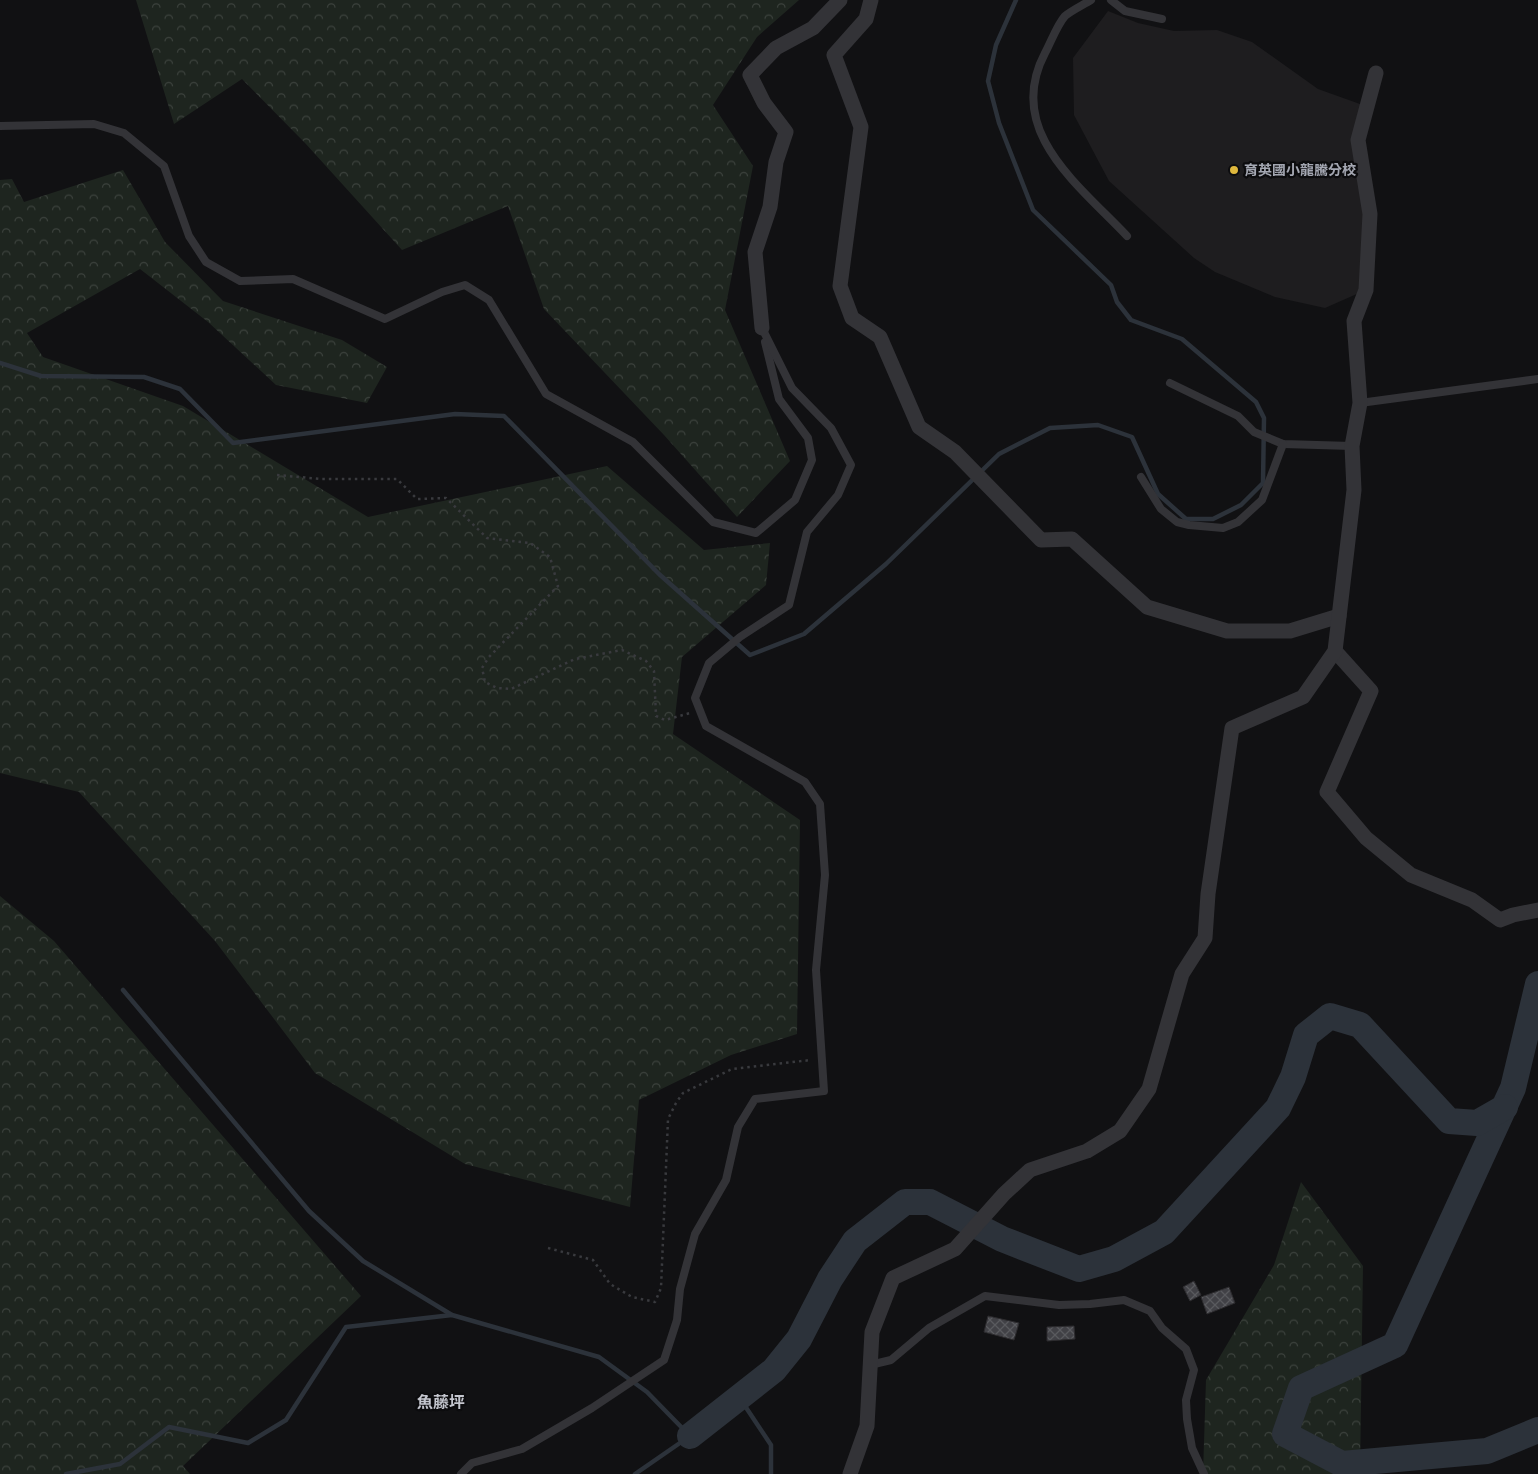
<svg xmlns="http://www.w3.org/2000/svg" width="1538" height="1474" viewBox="0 0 1538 1474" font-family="Rubik,'Noto Sans TC',sans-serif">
<defs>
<pattern id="forest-crowns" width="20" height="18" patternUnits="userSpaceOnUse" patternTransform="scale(1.25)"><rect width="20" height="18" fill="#1e251f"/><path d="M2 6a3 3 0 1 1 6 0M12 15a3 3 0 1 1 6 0" fill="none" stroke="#3c423d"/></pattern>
<pattern id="building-cross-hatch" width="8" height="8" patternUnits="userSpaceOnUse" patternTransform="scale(1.25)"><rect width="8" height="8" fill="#414146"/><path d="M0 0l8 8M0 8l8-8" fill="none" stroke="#595a5e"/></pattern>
</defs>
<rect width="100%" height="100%" fill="#111113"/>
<polygon fill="#1e1d1f" points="1108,11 1138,23 1174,31 1217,30 1252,42 1318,89 1360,104 1375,215 1359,293 1325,308 1275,297 1215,272 1194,258 1109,181 1074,115 1073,58"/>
<g fill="url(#forest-crowns)">
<polygon points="136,0 799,0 757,37 713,105 753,166 725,310 790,461 737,517 664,435 544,309 508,206 402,250 305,143 242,79 174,124"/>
<polygon points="123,170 165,242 223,301 342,340 387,367 367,403 276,385 208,322 140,269 27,333 43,357 183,406 368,517 607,466 704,550 770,543 766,585 682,657 673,734 800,820 797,1034 731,1055 639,1100 630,1207 465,1164 315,1073 215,941 79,792 0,773 0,180 12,179 24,202"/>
<polygon points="0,896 54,941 361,1296 183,1466 190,1474 0,1474"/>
<polygon points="1301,1182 1363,1266 1360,1474 1203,1474 1206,1380 1274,1265"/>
</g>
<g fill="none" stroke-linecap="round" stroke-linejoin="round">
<g stroke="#2c323a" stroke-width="4.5">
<polyline points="0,363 41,376 144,377 180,389 233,443 455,414 504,416 659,574 750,655 804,634 886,564 999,454 1050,428 1098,425 1132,437 1158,494 1186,519 1213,519 1241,505 1263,483 1264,418 1256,402 1182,339 1131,320 1117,302 1111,285 1033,210 999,123 988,81 996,45 1016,0"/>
<polyline points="123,990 309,1211 363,1261 452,1315 599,1357 647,1392 690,1436 635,1474"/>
<polyline points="739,1397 771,1445 771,1474"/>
<polyline points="66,1474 120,1464 169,1427 248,1443 286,1420 346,1327 452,1315"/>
</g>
<g stroke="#2c323a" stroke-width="26">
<polyline points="1538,984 1513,1088 1395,1345 1301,1388 1285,1434 1342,1464 1487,1451 1538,1430"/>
<polyline points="690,1436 774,1370 799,1339 830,1279 855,1241 905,1202 930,1202 1002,1239 1079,1269 1114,1259 1164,1232 1278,1108 1293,1077 1306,1035 1330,1016 1360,1025 1449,1121 1477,1123 1505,1107"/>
</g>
</g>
<g fill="url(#building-cross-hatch)" stroke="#2c2b2e">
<polygon points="1194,1281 1201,1295 1190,1301 1183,1287"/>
<polygon points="1229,1287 1235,1303 1207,1314 1201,1297"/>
<polygon points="988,1316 1019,1323 1014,1340 984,1332"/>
<polygon points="1074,1326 1075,1339 1047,1341 1047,1327"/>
</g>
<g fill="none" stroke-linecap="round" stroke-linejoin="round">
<g stroke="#393a3e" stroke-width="2.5" stroke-dasharray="2.5 4" stroke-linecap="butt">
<polyline points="277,475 321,479 397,479 417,499 446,498 487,538 530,543 550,557 558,586 489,657 482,668 485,682 497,688 511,689 575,659 622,650 646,661 654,671 656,716 665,720 690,713"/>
<polyline points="548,1248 593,1260 610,1284 632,1297 655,1302 661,1288 668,1119 676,1103 683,1093 732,1069 811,1060"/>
</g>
<g stroke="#333337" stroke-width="8">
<path d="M1091,0C1083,5 1072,10 1065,16C1057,25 1051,42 1045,53C1004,131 1079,185 1127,236"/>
<polyline points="1111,0 1125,11 1162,19"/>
<polyline points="0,126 94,124 124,133 164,166 189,236 206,262 240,281 293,279 385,319 442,292 465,285 489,300 546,394 633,442 713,522 756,533 795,500 812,460 808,438 779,399 765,342"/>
<polyline points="1170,383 1238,416 1254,432 1283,444 1352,446"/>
<polyline points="1360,403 1538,379"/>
<polyline points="1141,477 1161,509 1177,522 1189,525 1223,528 1238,522 1262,500 1283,444"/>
<polyline points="870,1365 891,1360 929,1328 985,1296 1059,1305 1090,1304 1124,1300 1150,1311 1162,1328 1186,1349 1194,1370 1186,1400 1187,1419 1192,1448 1204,1474"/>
<polyline points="461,1474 472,1463 522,1449 592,1408 664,1360 677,1320 680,1289 695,1234 726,1180 738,1127 755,1099 824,1091 816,970 825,875 820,804 805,782 706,726 695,698 709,663 740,637 789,605 807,532 838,495 851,465 831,428 792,388 762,328"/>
</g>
<g stroke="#333337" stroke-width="15">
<polyline points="871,0 866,19 834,55 861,127 840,286 852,318 880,337 919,427 955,452 1041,540 1072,539 1147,607 1227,631 1290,631 1339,616"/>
<polyline points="762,328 755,252 770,207 776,162 786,132 764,103 750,75 776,48 813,28 840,0"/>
<polyline points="1335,651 1371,691 1327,792 1366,838 1411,875 1472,900 1500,920 1513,915 1538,910"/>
<polyline points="850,1474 867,1426 872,1332 893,1278 955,1249 1004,1194 1030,1170 1087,1151 1120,1131 1149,1089 1182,974 1205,938 1208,894 1232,728 1303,697 1335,651 1354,490 1352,446 1360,403 1354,321 1366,290 1370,214 1358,140 1376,73"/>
</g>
</g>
<circle fill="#dfb83d" stroke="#0c0c0e" stroke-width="2" cx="1234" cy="170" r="5"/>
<g text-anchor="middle" stroke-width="4.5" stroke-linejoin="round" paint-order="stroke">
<g font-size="14" font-weight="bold" fill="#a4a7b2" stroke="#0c0c0e" text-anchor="start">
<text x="1244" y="175">育英國小龍騰分校</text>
</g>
<g font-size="16" font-weight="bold" fill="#c4c6ce" stroke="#0c0c0e">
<text x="441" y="1408">魚藤坪</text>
</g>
</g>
</svg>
